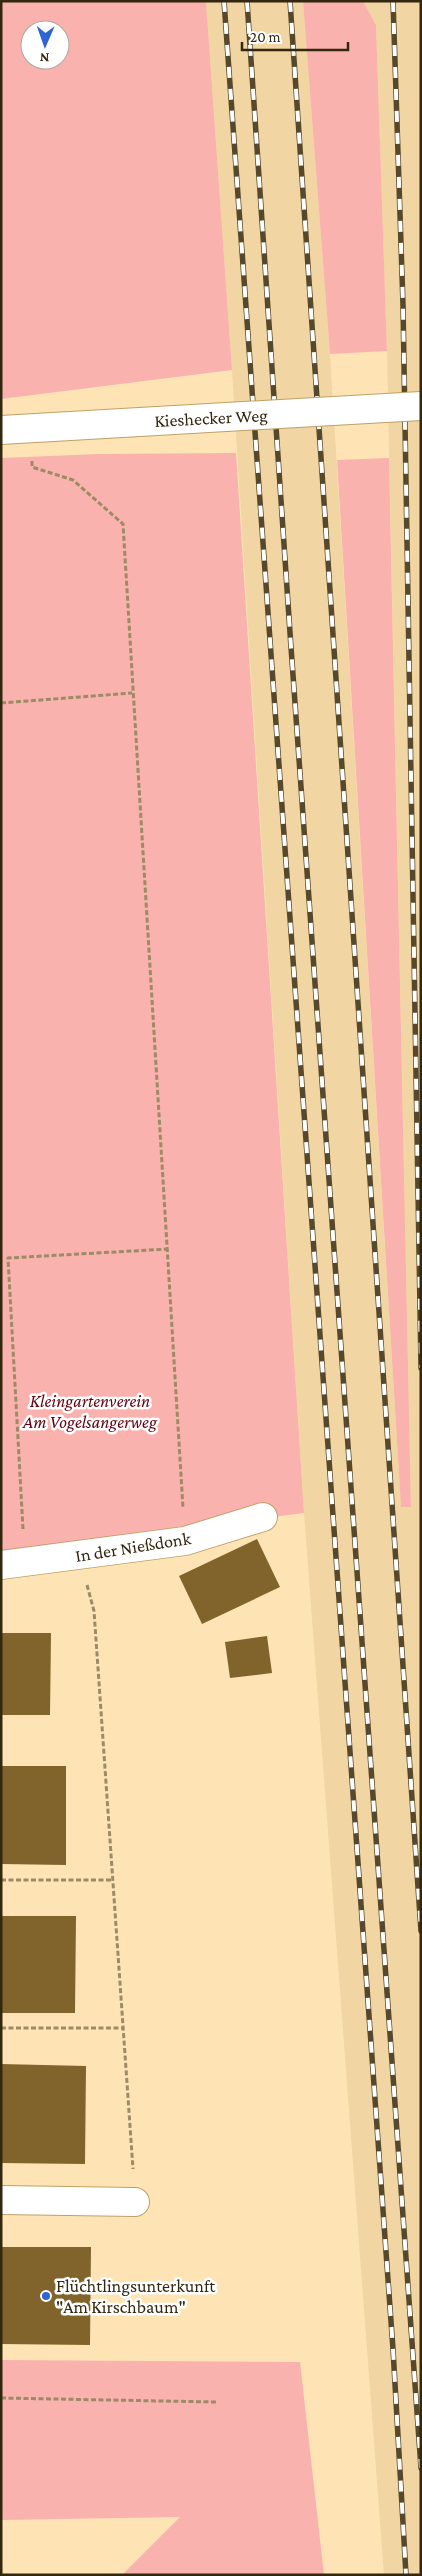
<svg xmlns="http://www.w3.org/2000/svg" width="422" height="2576" viewBox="0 0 422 2576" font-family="'Crimson Pro',serif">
<rect width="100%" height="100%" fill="#fee4b5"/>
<polygon fill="#f1d5a2" points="206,1 303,1 330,354 401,1507 411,1506 387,351 376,25 363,1 421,1 421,2575 384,2575 304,1513 232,370"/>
<g fill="#fab2ae" fill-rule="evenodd">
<path d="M1,1H206L232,370L1,399ZM30,30H60V60H30Z"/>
<polygon points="303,1 363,1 376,25 387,351 330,354"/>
<polygon points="236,453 304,1513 1,1552 1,458 98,454"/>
<polygon points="389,458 411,1507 401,1507 337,460"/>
<polygon points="1,2360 300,2362 324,2575 122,2575 180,2517 1,2520"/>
</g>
<g fill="#81642b">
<polygon points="257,1539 280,1587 202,1624 179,1576"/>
<polygon points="1,1633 51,1633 50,1715 1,1715"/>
<polygon points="267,1636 272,1673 230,1678 225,1642"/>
<polygon points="1,1766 66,1766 66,1865 1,1864"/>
<polygon points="1,1916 76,1916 75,2013 1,2013"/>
<polygon points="1,2064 86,2066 85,2164 1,2163"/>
<polygon points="1,2247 91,2247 90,2345 1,2344"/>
</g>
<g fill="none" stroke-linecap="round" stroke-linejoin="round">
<defs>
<g id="minor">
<polyline points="1,430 226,417"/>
<polyline points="1,1565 185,1541 263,1517"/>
<polyline points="1,2200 135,2202"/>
</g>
</defs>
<use href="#minor" stroke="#bfa067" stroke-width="30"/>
<g stroke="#9d8a66" stroke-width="3" stroke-dasharray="5 2.5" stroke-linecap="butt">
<polyline points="32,461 32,467 73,480 123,524 183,1508"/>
<polyline points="1,703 132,693"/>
<polyline points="23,1529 8,1258 168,1249"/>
<polyline points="87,1585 94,1611 133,2169"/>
<polyline points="1,1880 113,1880"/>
<polyline points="1,2028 123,2028"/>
<polyline points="1,2398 216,2402"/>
</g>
<use href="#minor" stroke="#fff" stroke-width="28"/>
<defs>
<g id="rail">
<polyline points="224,1 393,2349 406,2575"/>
<polyline points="247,1 291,647 421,2468"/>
<polyline points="290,1 421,1931"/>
<polyline points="393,1 403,305 421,1368"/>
</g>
</defs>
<use href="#rail" stroke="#56482c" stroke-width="5.5"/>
<use href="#rail" stroke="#fff" stroke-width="4" stroke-dasharray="11" stroke-linecap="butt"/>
<defs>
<polyline id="minor-bridge" points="226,417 421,406"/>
</defs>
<use href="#minor-bridge" stroke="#bfa067" stroke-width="30" stroke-linecap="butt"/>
<use href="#minor-bridge" stroke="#fff" stroke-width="28"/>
</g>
<circle fill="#2e64d3" stroke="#fff" stroke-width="2" cx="46" cy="2296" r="5"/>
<g text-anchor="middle" stroke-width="5" stroke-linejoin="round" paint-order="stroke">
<g font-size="18" fill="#33270f" stroke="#fff">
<text transform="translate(211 418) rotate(-3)" y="6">Kieshecker Weg</text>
<text transform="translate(133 1547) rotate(-9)" y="6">In der Nießdonk</text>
</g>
<g font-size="18" font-style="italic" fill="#62000f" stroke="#fff">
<text x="90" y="1407">Kleingartenverein<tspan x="90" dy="21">Am Vogelsangerweg</tspan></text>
</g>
<g font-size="18" fill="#33270f" stroke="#fff" text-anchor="start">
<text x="56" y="2292">Flüchtlingsunterkunft<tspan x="56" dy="21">"Am Kirschbaum"</tspan></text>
</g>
</g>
<rect width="422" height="2576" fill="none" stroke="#33270f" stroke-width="5"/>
<g transform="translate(45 45) rotate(182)"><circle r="24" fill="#ffffff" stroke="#ada99f"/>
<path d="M0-4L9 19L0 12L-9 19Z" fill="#2e64d3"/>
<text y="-8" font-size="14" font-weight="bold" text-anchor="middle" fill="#33270f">N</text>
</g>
<path d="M242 42v8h106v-8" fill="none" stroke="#33270f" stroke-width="2.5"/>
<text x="250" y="42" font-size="15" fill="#33270f" stroke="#ffffff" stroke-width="4" paint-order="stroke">20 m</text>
</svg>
